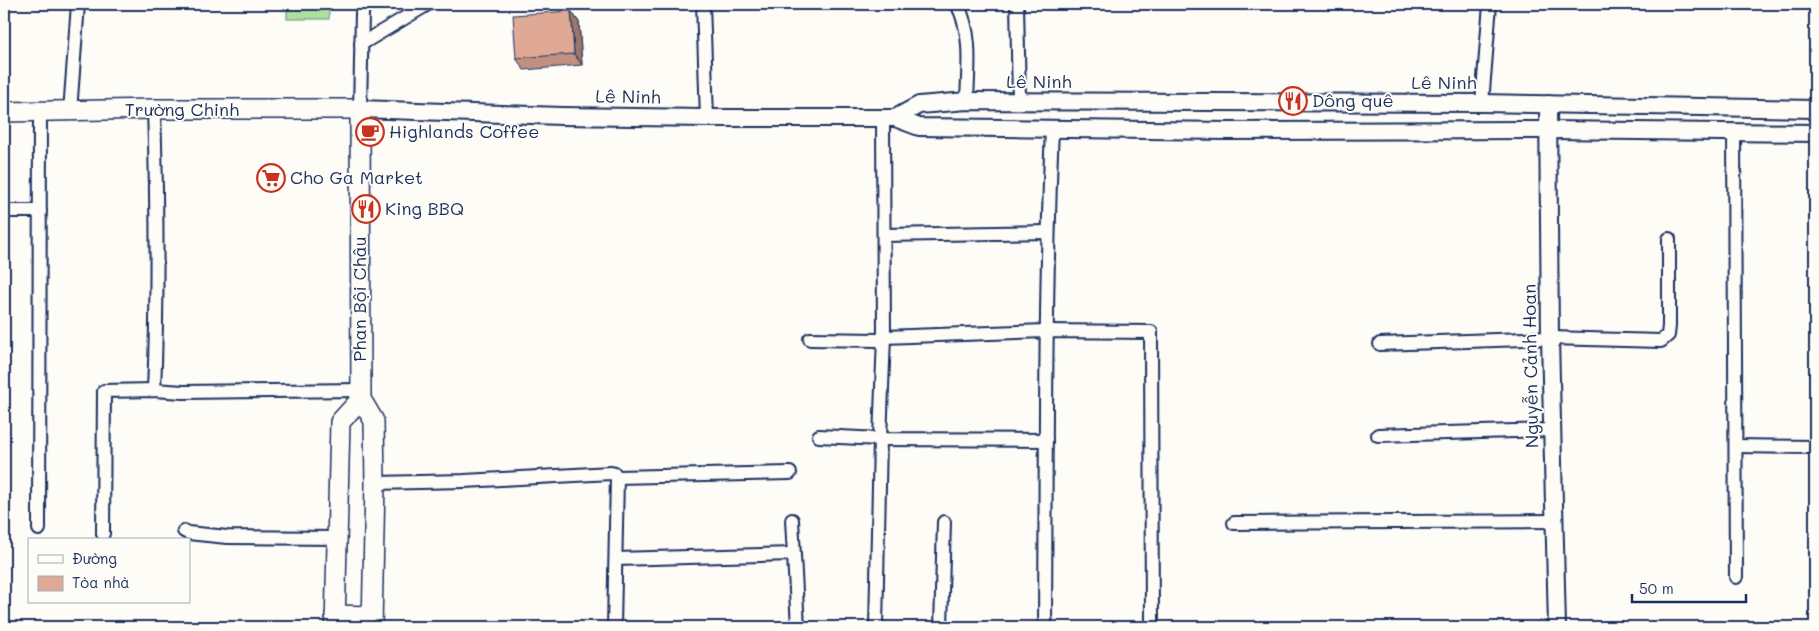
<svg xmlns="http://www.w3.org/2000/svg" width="1819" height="631" viewBox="0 0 1819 631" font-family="Mali,sans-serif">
<rect width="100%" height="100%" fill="#fdfcf7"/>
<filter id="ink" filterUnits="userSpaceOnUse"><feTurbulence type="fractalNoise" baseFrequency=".02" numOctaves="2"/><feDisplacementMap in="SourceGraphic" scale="10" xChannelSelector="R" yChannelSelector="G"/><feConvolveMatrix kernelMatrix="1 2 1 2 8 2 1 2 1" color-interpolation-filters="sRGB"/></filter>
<g filter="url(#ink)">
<rect fill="#aedfa0" stroke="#64877f" x="287" y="4" width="42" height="15"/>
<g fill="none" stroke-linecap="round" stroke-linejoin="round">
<defs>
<g id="minor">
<polyline points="703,4 707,118"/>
<path d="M957,4C973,34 968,68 967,101"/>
<polyline points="1017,4 1019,101"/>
<polyline points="361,44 428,4"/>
<polyline points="1482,103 1490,4"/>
<polyline points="360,109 362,13 365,4"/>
<polyline points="70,112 78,4"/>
<polyline points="1734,132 1736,577"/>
<polyline points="4,211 40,211"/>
<polyline points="884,235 1048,232"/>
<polyline points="810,339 878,340 884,337 1046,331 1151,332 1152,627"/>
<polyline points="1380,344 1550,338 1661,341 1668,335 1669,326 1669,239"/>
<path d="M154,390C158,297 157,203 154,109"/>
<polyline points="1378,435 1553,430"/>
<polyline points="819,436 880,439 1046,440"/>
<polyline points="1736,446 1815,447"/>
<polyline points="617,477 790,473"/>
<polyline points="375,483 464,481 611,473 615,474 617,477 614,627"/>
<polyline points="792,520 798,627"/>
<polyline points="1234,523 1555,521"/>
<polyline points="39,529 40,112"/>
<polyline points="184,531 188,533 227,537 337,538"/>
<polyline points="103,534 104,391 154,390 183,392 361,390"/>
<polyline points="616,559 794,554"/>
<polyline points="876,627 880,439 884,337 883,118"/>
<polyline points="941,627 944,522"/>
<path d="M1045,627C1046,461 1045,294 1052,128"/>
</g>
<g id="tertiary">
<polyline points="1548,104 1550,338 1557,627"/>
<polyline points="360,109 562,116 707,118 895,118 919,127 1228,131 1550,130 1815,133"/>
<polyline points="895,118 919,105 967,101 1482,103 1815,109"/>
</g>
<g id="secondary">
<polyline points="4,112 154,109 360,109 361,399 374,421 375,483 372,627"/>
<polyline points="335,615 372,616"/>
<polyline points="335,627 340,422 361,399"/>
</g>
</defs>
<use href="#minor" stroke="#1b2f5e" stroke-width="16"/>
<use href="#tertiary" stroke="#1b2f5e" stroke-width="20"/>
<use href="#secondary" stroke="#1b2f5e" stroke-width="22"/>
<use href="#minor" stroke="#fdfcf7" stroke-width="12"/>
<use href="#tertiary" stroke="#fdfcf7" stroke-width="16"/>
<use href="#secondary" stroke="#fdfcf7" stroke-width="19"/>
</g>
<polygon fill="#c09181" stroke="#1b2f5e" points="571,11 579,22 582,65 524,70 516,58"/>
<polygon fill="#9c7669" stroke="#1b2f5e" points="571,11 579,22 582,65 574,54"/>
<polygon fill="#dfa996" stroke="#1b2f5e" points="571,11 574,54 516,58 513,15"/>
</g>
<defs>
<symbol id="restaurant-ring" viewBox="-11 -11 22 22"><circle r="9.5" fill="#fdfcf7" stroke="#c8321e" stroke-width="1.5"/><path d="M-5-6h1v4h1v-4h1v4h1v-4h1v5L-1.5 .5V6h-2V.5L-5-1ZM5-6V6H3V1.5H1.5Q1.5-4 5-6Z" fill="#c8321e"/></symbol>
<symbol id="cafe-ring" viewBox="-11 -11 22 22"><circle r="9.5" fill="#fdfcf7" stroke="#c8321e" stroke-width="1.5"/><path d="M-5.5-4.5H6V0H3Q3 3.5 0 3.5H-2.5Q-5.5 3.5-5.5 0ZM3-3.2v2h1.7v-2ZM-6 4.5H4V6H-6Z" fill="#c8321e"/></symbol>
<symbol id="supermarket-ring" viewBox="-11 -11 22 22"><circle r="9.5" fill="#fdfcf7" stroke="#c8321e" stroke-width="1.5"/><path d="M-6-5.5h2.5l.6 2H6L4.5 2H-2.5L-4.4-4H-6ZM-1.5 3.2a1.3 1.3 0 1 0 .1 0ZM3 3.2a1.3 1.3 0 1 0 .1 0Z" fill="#c8321e"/></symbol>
</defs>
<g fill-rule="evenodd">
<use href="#restaurant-ring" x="1277" y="85" width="32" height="32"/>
<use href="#cafe-ring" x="354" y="116" width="32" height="32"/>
<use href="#supermarket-ring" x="255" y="162" width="32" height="32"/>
<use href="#restaurant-ring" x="350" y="193" width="32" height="32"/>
</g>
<g text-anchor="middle" stroke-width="4" stroke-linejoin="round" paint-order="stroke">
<g font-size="18" fill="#1b2f5e" stroke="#fdfcf7">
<text x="1039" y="88">Lê Ninh</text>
<text x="1444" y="89">Lê Ninh</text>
<text transform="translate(628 97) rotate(1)" y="6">Lê Ninh</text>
<text x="182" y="116">Trường Chinh</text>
<text transform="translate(360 299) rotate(-90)" y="6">Phan Bội Châu</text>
<text transform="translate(1531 366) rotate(-91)" y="6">Nguyễn Cảnh Hoan</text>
</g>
<g font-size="18" fill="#1b2f5e" stroke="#fdfcf7" text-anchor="start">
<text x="1312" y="107">Dông quê</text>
<text x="389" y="138">Highlands Coffee</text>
<text x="290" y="184">Cho Ga Market</text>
<text x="385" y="215">King BBQ</text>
</g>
</g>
<rect width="1819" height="631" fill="none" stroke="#fdfcf7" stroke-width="20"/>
<rect x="10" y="10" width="1799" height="611" fill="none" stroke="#1b2f5e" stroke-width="2" filter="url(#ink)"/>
<rect x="28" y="538" width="162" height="65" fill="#fdfcf7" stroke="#a3aaba"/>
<rect x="38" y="555" width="25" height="8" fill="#fdfcf7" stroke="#a3aaba"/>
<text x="72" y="564" font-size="15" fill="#1b2f5e">Đường</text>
<rect x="38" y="576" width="25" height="15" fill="#dfa996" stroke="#a3aaba"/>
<text x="72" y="588" font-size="15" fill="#1b2f5e">Tòa nhà</text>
<path d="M1632 594v8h114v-8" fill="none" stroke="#1b2f5e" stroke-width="2.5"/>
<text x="1639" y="594" font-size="15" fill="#1b2f5e" stroke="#fdfcf7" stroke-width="4" paint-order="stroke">50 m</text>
</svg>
